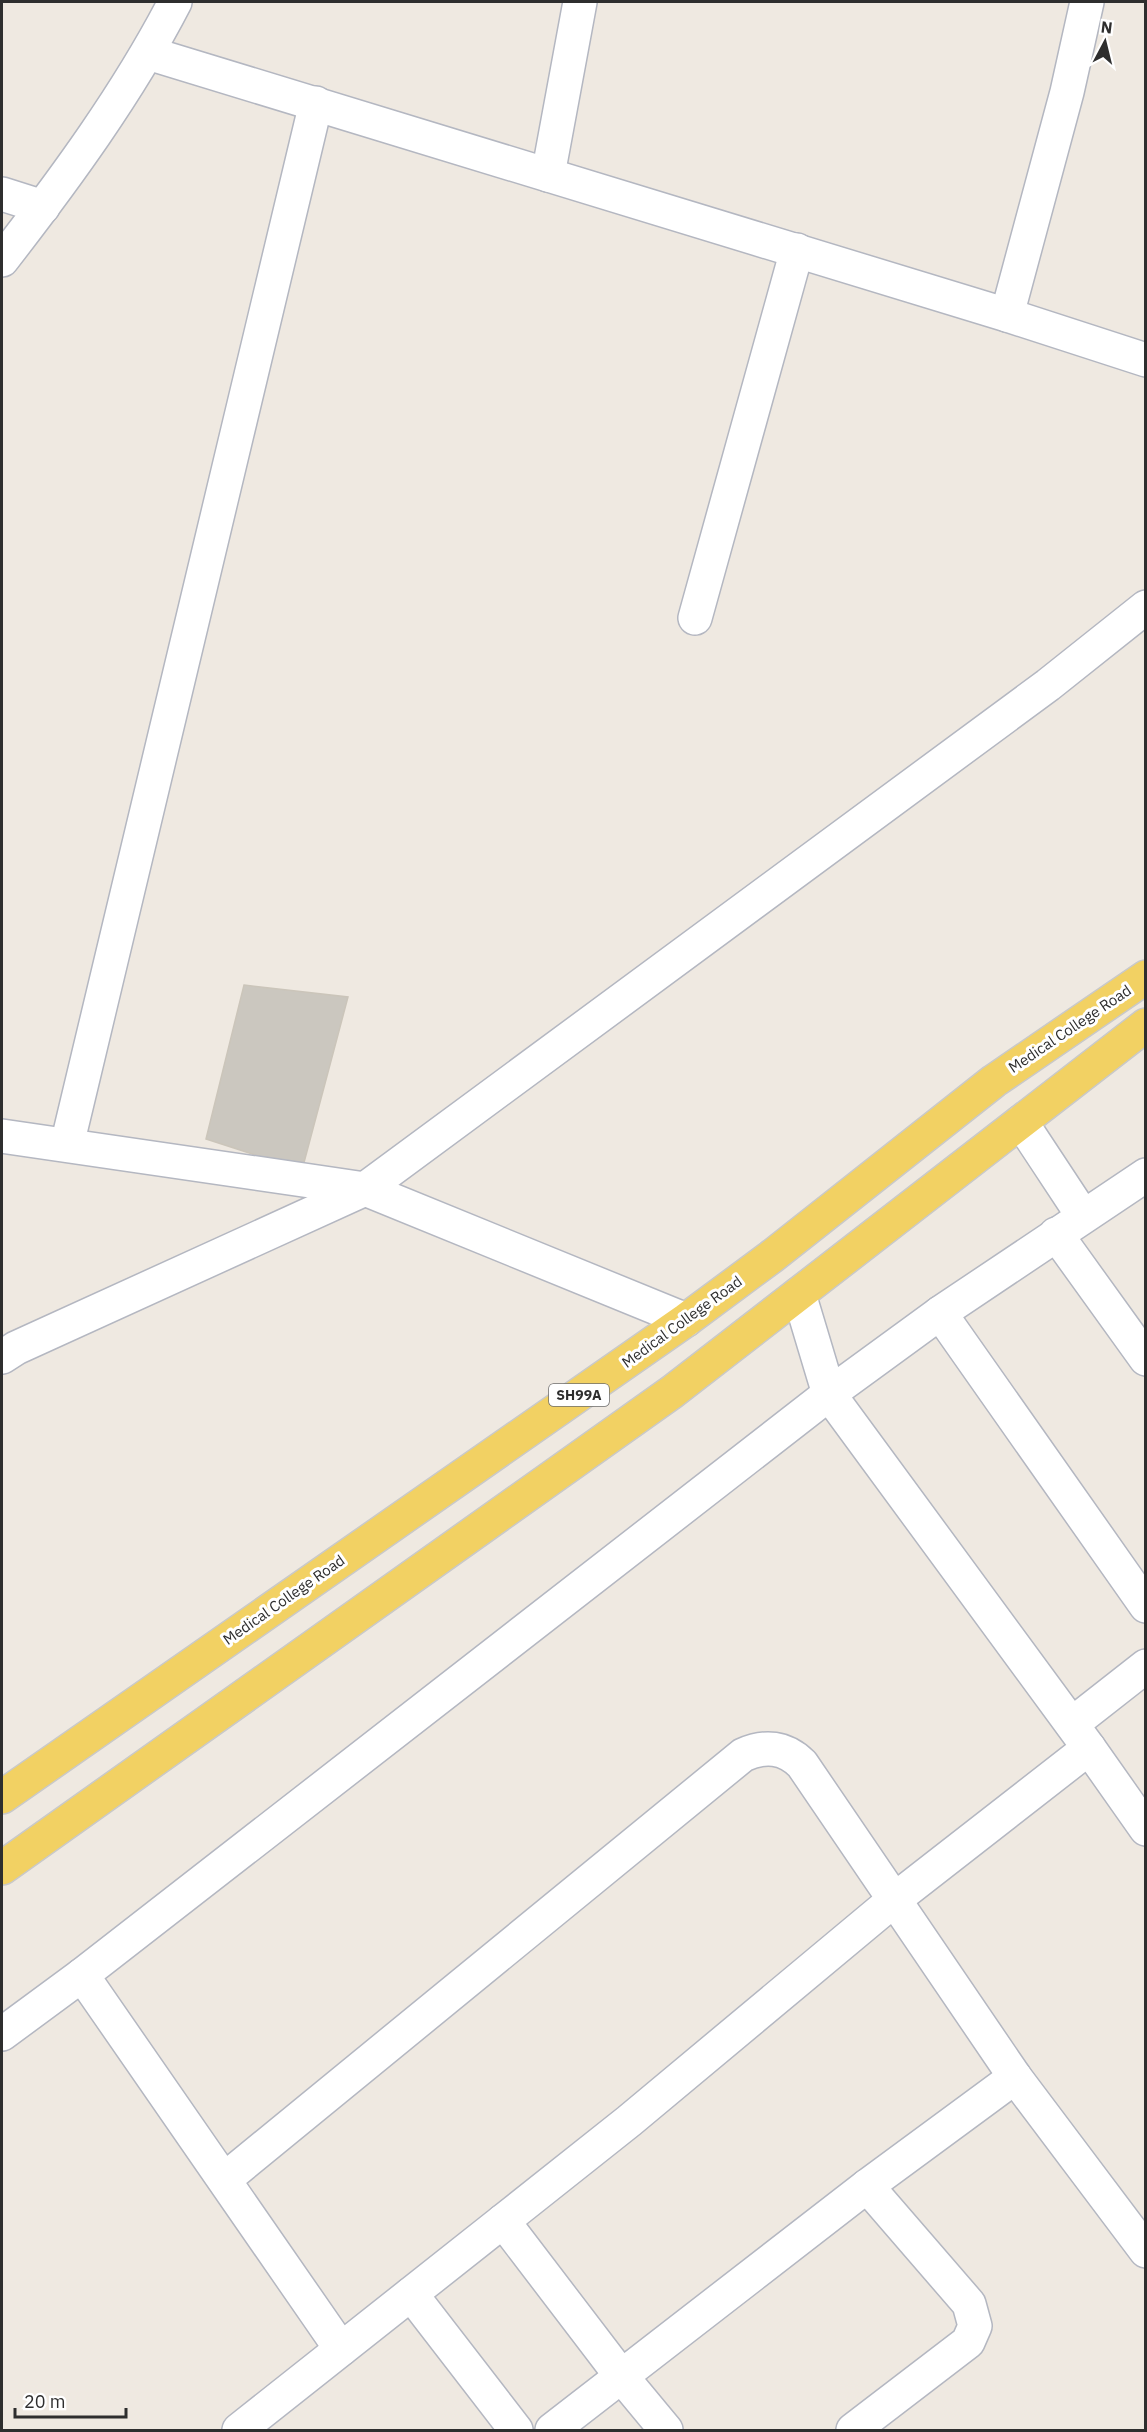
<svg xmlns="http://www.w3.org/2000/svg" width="1147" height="2432" viewBox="0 0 1147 2432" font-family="'IBM Plex Sans',sans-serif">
<rect width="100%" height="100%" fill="#efe9e1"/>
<polygon fill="#cbc7bf" stroke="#cbc5ba" stroke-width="1.5" points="244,985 348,997 302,1170 206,1139"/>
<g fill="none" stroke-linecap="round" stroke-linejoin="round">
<defs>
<g id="minor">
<polyline points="148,53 1007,315 1146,360"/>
<polyline points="548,175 580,2"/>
<polyline points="2,194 43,207"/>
<path d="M2,260C65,179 128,93 175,2"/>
<polyline points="1007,315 1067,92 1087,2"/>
<polyline points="695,618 797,250"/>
<polyline points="1021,1122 1083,1216"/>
<polyline points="2,1136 365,1189 686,1320"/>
<polyline points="67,1145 316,103"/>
<polyline points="1056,1234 1146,1359"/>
<polyline points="799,1294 829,1394 1089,1748 1146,1829"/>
<polyline points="940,1313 1146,1606"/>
<polyline points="2,1357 16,1348 365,1189 1048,685 1146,607"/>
<polyline points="1072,1724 1146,1666"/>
<polyline points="2,2034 82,1975"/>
<path d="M225,2179L743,1755C765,1745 785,1747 802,1764L1015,2077L1146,2251"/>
<polyline points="411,2294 516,2430"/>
<polyline points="341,2349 82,1975 829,1394 940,1313 1146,1175"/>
<polyline points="239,2430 503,2221"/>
<polyline points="552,2430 867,2186 1015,2077"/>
<polyline points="666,2430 622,2377 503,2221 629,2121 894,1900 1089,1748"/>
<polyline points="853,2430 968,2342 975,2326 969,2304 867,2186"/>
</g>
<g id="major">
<polyline points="2,1797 686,1320 771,1257 994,1081 1146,977"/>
<polyline points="2,1868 672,1392 1146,1025"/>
</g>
</defs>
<use href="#minor" stroke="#b4b7c1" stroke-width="36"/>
<use href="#major" stroke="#c9c9c9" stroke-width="36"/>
<use href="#minor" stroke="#fff" stroke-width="33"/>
<use href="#major" stroke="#f2d163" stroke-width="33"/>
</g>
<g text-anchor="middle" stroke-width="6" stroke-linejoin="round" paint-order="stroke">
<rect fill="#fff" stroke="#6d6d6d" stroke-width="1.5" x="549" y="1384" width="60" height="22" rx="4.5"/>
<g font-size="14" font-weight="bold" fill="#2e2e2e">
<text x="579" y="1400">SH99A</text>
</g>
<g font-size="15" fill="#2e2e2e" stroke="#fff">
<text transform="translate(1070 1029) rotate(-34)" y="5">Medical College Road</text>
<text transform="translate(682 1322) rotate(-36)" y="5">Medical College Road</text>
<text transform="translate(284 1600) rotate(-35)" y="5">Medical College Road</text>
</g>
</g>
<rect width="1147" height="2432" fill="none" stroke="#2e2e2e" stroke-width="6"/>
<g transform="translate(1105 42) rotate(7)" stroke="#ffffff" stroke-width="4.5" paint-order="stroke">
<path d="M0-4.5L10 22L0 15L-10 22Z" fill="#2e2e2e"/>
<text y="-9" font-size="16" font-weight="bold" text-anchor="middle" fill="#2e2e2e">N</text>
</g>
<path d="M15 2408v9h111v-9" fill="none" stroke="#2e2e2e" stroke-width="3"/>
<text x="24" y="2408" font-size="18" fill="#2e2e2e" stroke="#ffffff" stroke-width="4.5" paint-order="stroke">20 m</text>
</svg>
